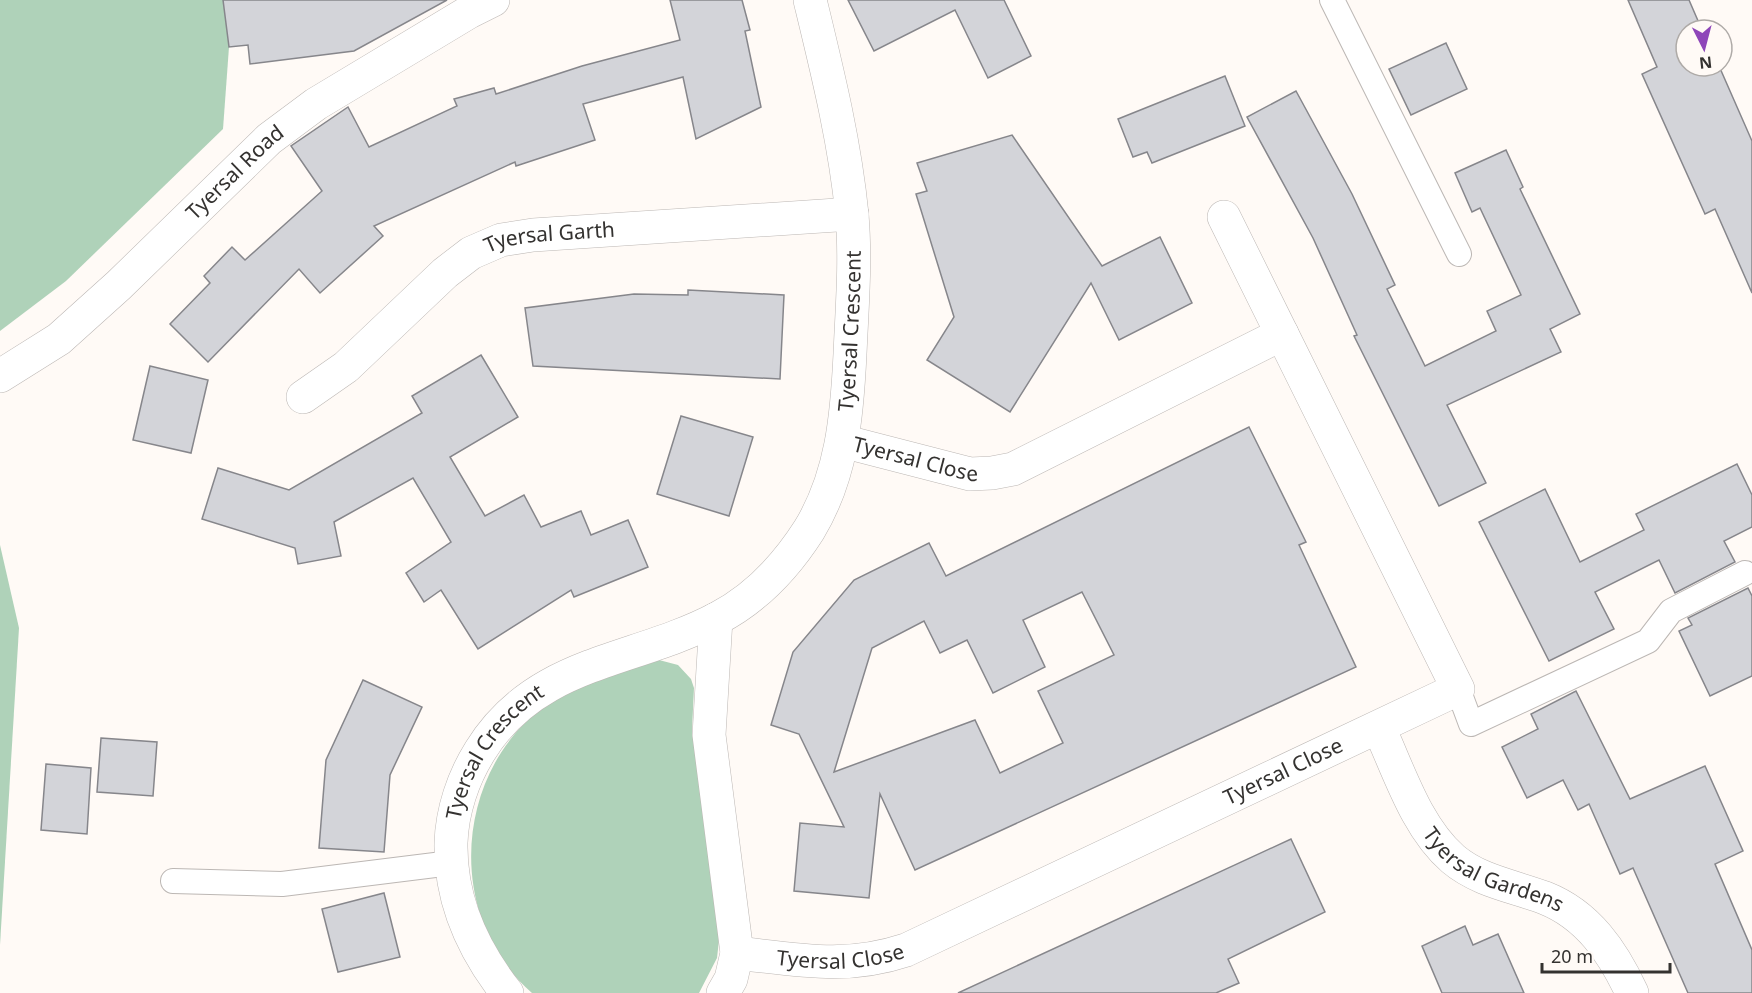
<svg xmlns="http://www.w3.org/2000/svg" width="1752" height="993" viewBox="0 0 1752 993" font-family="'Noto Sans',sans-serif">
<rect width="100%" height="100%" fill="#fffaf6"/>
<g fill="#afd2b9">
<polygon points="0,0 223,0 229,47 223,129 66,281 0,331"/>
<polygon points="0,545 19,628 0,945"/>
<path d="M659,660L678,665L691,679L694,688L692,730L719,940L717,958L699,993H532C444,918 453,769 549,703C581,681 622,672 659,660Z"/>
</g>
<g fill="#d3d4d9" stroke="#86868b" stroke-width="1.5" fill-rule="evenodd">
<polygon points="223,0 447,0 354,51 250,64 248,45 229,47"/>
<polygon points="670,0 742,0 750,30 745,31 761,107 696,139 683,77 583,104 595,140 516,166 515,162 374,226 383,236 320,293 299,269 208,362 170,324 210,283 204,276 232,247 245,260 322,191 291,146 348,107 369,147 457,106 454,99 494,88 496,94 582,66 680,40"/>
<polygon points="848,0 1004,0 1031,56 988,78 955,10 874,51"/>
<polygon points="1628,0 1689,0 1702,30 1686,30 1686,66 1719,66 1752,141 1752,293 1715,209 1705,214 1642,74 1657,67"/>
<polygon points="1446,43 1467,89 1411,115 1389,69"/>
<polygon points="1225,76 1245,126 1152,163 1147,152 1133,157 1118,119"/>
<polygon points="1296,91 1352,194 1395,285 1387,289 1425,366 1496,331 1487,311 1521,295 1480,208 1472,212 1455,173 1506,150 1523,187 1520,189 1580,314 1550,329 1561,352 1447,405 1486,483 1439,506 1354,336 1357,335 1313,238 1247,117"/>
<polygon points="1012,135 1102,266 1160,237 1192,303 1119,340 1091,283 1010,412 927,360 954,317 916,194 927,191 917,163"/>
<polygon points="688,290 784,295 780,379 533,366 525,308 634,294 688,295"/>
<polygon points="481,355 518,417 450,457 485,516 524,495 541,527 581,511 591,535 628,520 648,567 574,597 571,590 478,649 441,590 424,602 406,573 451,542 413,478 334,522 341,556 298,564 295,548 202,519 218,468 289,490 422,413 412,396"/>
<polygon points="150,366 208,380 191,453 133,440"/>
<polygon points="681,416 753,437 729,516 657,494"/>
<path d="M1249,427L1306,542L1299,545L1356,667L915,870L880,794L869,898L794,891L800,823L844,827L799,734L771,725L793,652L854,580L929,543L946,576ZM1082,592L1114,655L1038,691L1063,743L1000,773L975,720L834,772L872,648L924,621L940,653L967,640L993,693L1045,667L1023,620Z"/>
<polygon points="1737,464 1752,495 1752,527 1724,541 1735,562 1675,593 1659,560 1595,592 1614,629 1549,661 1479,522 1545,489 1580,562 1644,530 1636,514"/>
<polygon points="1748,588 1752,596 1752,676 1710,696 1679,631 1692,625 1688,618"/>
<polygon points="363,680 422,707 390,775 384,852 319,848 326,760"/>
<polygon points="1576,691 1630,799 1705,766 1743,851 1715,864 1752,950 1752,993 1688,993 1633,868 1620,874 1589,804 1578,810 1563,780 1527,798 1502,747 1538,729 1531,714"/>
<polygon points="101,738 157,742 153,796 97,792"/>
<polygon points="46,764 91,768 87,834 41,830"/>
<polygon points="1291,839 1325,912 1228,959 1239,983 1216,993 958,993"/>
<polygon points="384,893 400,957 338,972 322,909"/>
<polygon points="1465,926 1473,945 1498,934 1524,993 1442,993 1422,946"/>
</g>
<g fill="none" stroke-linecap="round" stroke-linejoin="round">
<defs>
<g id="lane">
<polyline points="1332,0 1459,254"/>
<polyline points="1458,689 1471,724 1648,641 1671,611 1745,573"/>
<polyline points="173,881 282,884 451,863"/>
</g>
<g id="street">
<path id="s1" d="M0,376L59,339L119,285L269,139L316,104L469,12L493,0"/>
<path id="s2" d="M303,397L346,367L445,273L471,253L501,240L533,235L852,214"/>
<path id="s3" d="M842,441L970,474L992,473L1013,469L1282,334"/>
<polyline points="716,619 709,735 737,953 731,979 723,993"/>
<path id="s4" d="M1379,728C1399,771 1416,827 1453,859C1479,881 1513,886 1545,898C1588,915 1613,952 1632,993"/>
<path id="s5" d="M737,953C799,960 846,970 906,950L1458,689L1224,217"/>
<path id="s6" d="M507,993C473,950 450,899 451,843C452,811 463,778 480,751C536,660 633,663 718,618C756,598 786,566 809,530C842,476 847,416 850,354C852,308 856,261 852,215C845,142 827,70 810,0"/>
</g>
</defs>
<use href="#lane" stroke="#bcb7b4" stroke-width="26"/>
<use href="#street" stroke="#bcb7b4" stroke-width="34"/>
<use href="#lane" stroke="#fff" stroke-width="24"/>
<use href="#street" stroke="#fff" stroke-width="33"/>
</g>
<g text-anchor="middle" stroke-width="5" stroke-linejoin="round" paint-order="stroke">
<g font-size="21" fill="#343230" stroke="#fffaf6">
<text dy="7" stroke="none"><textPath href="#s1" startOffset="312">Tyersal Road</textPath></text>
<text dy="7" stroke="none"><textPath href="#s2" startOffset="303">Tyersal Garth</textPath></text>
<text dy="7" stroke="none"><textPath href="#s6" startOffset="873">Tyersal Crescent</textPath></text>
<text dy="7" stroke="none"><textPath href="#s3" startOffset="76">Tyersal Close</textPath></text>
<text dy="7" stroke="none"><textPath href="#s6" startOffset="268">Tyersal Crescent</textPath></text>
<text dy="7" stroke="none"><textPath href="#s5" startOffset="588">Tyersal Close</textPath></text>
<text dy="7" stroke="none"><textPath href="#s4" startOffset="192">Tyersal Gardens</textPath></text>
<text dy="7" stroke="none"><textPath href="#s5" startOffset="104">Tyersal Close</textPath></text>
</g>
</g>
<g transform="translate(1704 48) rotate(174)"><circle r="28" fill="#fffaf6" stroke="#aeaaa7" stroke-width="1.5"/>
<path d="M0-4.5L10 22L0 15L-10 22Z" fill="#8e46b9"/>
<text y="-9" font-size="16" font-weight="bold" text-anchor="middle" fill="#343230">N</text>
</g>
<path d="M1542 963v9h128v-9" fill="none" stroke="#343230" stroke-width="3"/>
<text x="1551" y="963" font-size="18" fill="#343230" stroke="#fffaf6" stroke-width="4.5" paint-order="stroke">20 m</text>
</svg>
